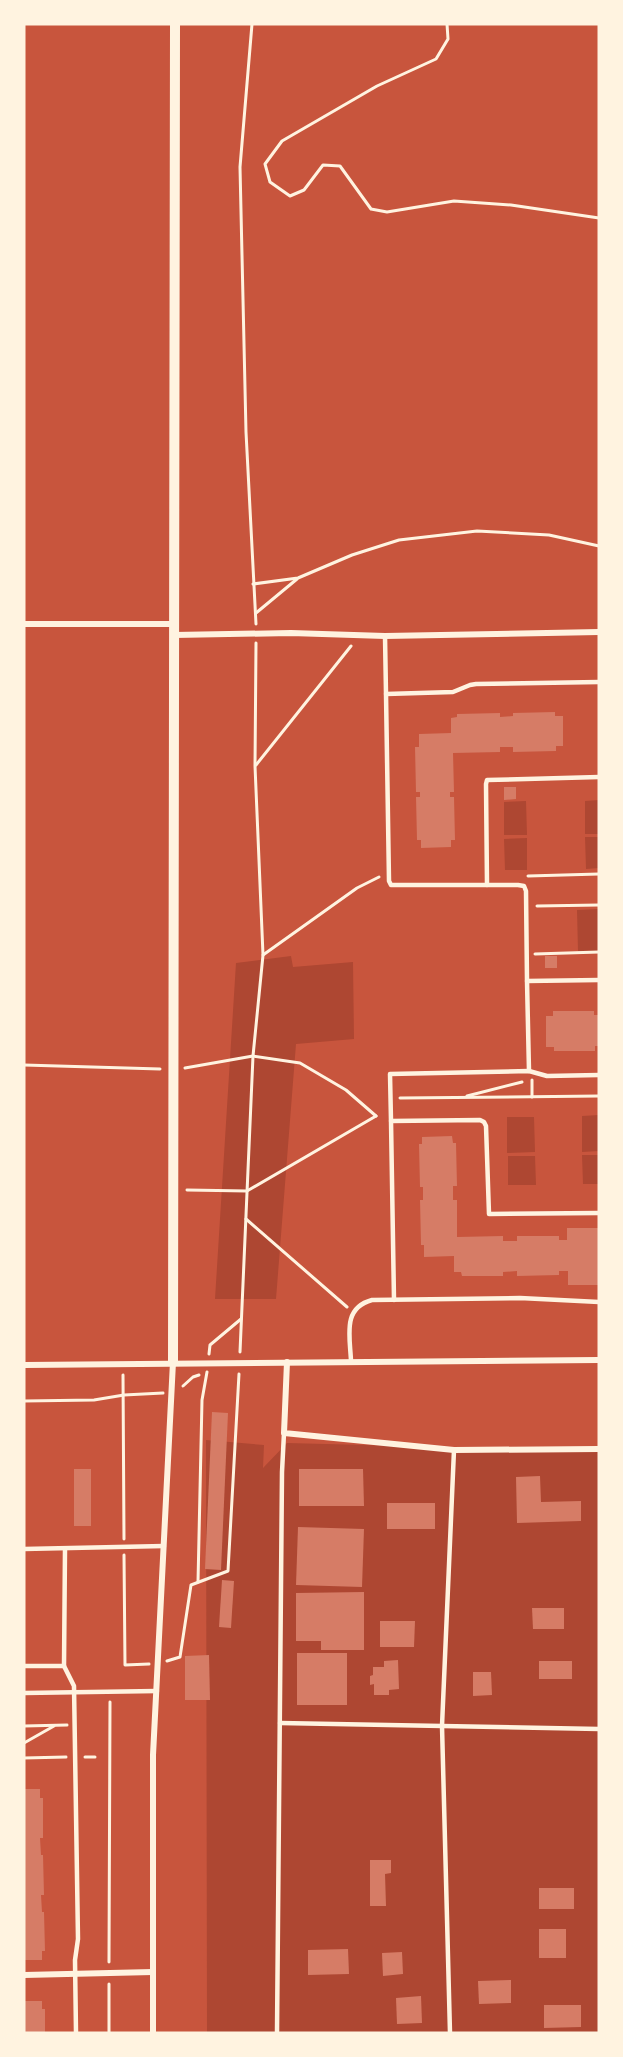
<svg xmlns="http://www.w3.org/2000/svg" width="623" height="2057" viewBox="0 0 623 2057" font-family="Spectral,serif">
<rect width="100%" height="100%" fill="#c8553d"/>
<g fill="#ae4732">
<polygon points="599,800 599,834 585,834 585,801"/>
<polygon points="526,801 527,835 504,835 504,802"/>
<polygon points="585,837 599,837 599,868 586,869"/>
<polygon points="527,838 527,870 505,870 504,839"/>
<polygon points="599,909 599,951 578,951 577,910"/>
<polygon points="291,956 293,967 353,962 354,1039 296,1044 276,1299 215,1299 236,963"/>
<polygon points="599,1115 599,1151 582,1152 582,1116"/>
<polygon points="507,1117 534,1117 535,1152 507,1153"/>
<polygon points="582,1155 599,1155 599,1184 583,1184"/>
<polygon points="508,1156 535,1156 536,1185 508,1185"/>
<polygon points="206,1440 264,1445 263,1468 287,1443 599,1451 599,2033 207,2033"/>
</g>
<g fill="#d67c66">
<polygon points="555,712 555,716 563,716 563,746 556,746 556,751 513,752 513,747 500,747 500,752 453,753 454,792 450,792 450,797 454,797 455,840 451,840 451,847 421,848 421,840 417,840 416,797 420,797 420,792 416,792 415,747 419,747 419,734 451,733 451,718 457,717 457,714 500,713 500,717 513,716 513,713"/>
<polygon points="504,787 516,787 516,799 504,800"/>
<rect x="545" y="956" width="12" height="12"/>
<polygon points="553,1011 594,1011 594,1015 599,1015 599,1046 595,1046 595,1051 554,1051 554,1047 546,1047 546,1016 553,1016"/>
<polygon points="452,1136 453,1143 456,1143 457,1186 453,1186 453,1200 457,1200 457,1237 503,1236 503,1241 517,1241 517,1236 559,1236 559,1240 567,1240 567,1228 599,1228 599,1285 568,1285 568,1271 559,1271 559,1275 517,1276 517,1271 503,1272 503,1276 462,1276 461,1272 454,1272 454,1256 424,1257 424,1245 421,1245 420,1200 423,1200 423,1187 420,1187 419,1144 422,1144 422,1137"/>
<polygon points="212,1412 228,1413 221,1570 205,1569"/>
<rect x="74" y="1469" width="17" height="57"/>
<polygon points="299,1469 363,1469 364,1506 299,1506"/>
<polygon points="540,1476 541,1502 581,1501 581,1521 517,1523 516,1477"/>
<rect x="387" y="1503" width="48" height="26"/>
<polygon points="298,1527 364,1529 362,1587 296,1585"/>
<polygon points="222,1580 234,1581 231,1628 219,1627"/>
<polygon points="364,1592 364,1650 321,1650 321,1641 296,1641 296,1593"/>
<polygon points="532,1608 564,1608 564,1629 533,1629"/>
<polygon points="380,1621 415,1621 414,1647 380,1647"/>
<rect x="297" y="1653" width="50" height="52"/>
<polygon points="209,1655 210,1700 185,1700 185,1656"/>
<polygon points="398,1660 399,1689 389,1690 389,1695 374,1695 374,1684 370,1685 370,1676 373,1675 373,1667 384,1667 384,1661"/>
<rect x="539" y="1661" width="33" height="18"/>
<polygon points="473,1672 491,1672 492,1695 473,1696"/>
<polygon points="24,1789 40,1789 40,1798 43,1798 43,1838 40,1838 41,1855 43,1855 44,1895 41,1895 42,1912 44,1912 45,1951 42,1951 42,1960 24,1960"/>
<polygon points="370,1860 391,1860 391,1873 385,1874 386,1906 370,1906"/>
<rect x="539" y="1888" width="35" height="21"/>
<rect x="539" y="1929" width="27" height="29"/>
<polygon points="348,1949 349,1974 308,1975 308,1950"/>
<polygon points="402,1952 403,1974 383,1976 382,1953"/>
<polygon points="511,1980 511,2003 479,2004 478,1981"/>
<polygon points="421,1996 422,2023 397,2024 396,1998"/>
<polygon points="24,2001 42,2001 42,2009 45,2009 45,2033 24,2033"/>
<polygon points="544,2005 581,2005 581,2027 544,2028"/>
</g>
<g fill="none" stroke-linecap="round" stroke-linejoin="round">
<g stroke="#fff3e0" stroke-width="3">
<polyline points="252,24 240,167 246,432 256,624"/>
<polyline points="447,24 448,39 436,59 377,86 282,141 265,164 270,182 290,196 304,190 323,165 340,166 371,209 387,212 454,201 511,205 599,218"/>
<polyline points="253,584 298,578 352,555 399,540 477,531 549,535 599,546"/>
<polyline points="256,613 297,579"/>
<polyline points="256,765 351,646"/>
<polyline points="528,876 599,874"/>
<polyline points="537,906 599,905"/>
<polyline points="535,954 599,952"/>
<polyline points="263,955 357,888 379,877"/>
<polyline points="24,1065 160,1069"/>
<polyline points="185,1068 253,1056 300,1063 346,1090 376,1116"/>
<polyline points="467,1096 522,1082"/>
<polyline points="532,1097 532,1080"/>
<polyline points="400,1098 599,1096"/>
<polyline points="187,1190 247,1191 376,1116"/>
<polyline points="246,1219 347,1307"/>
<polyline points="240,1352 253,1056 263,955 255,766 256,643"/>
<polyline points="209,1354 210,1345 241,1319"/>
<polyline points="123,1375 124,1539"/>
<polyline points="183,1386 193,1377 199,1375"/>
<polyline points="24,1401 94,1400 124,1395 163,1393"/>
<polyline points="124,1555 125,1665 149,1664"/>
<polyline points="198,1582 202,1400 207,1372"/>
<polyline points="167,1661 180,1657 191,1585 228,1571 239,1374"/>
<polyline points="24,1726 67,1725"/>
<polyline points="24,1743 54,1726"/>
<polyline points="85,1757 95,1757"/>
<polyline points="24,1758 66,1757"/>
<polyline points="109,1962 110,1702"/>
<polyline points="109,1984 109,2033"/>
</g>
<g stroke="#fff3e0" stroke-width="4.5">
<polyline points="385,636 386,694 453,692 470,685 476,684 599,682"/>
<polyline points="386,694 389,881 391,885 518,885 524,886 526,891 527,981 599,980"/>
<polyline points="487,885 486,784 487,780 599,777"/>
<polyline points="527,981 529,1071"/>
<polyline points="391,1121 390,1074 529,1071 547,1076 599,1075"/>
<polyline points="394,1300 391,1121 480,1120 484,1122 486,1126 489,1214 599,1213"/>
<path d="M351,1361C350,1336 342,1308 372,1300L520,1298L599,1302"/>
<polyline points="24,1549 164,1546"/>
<polyline points="24,1666 64,1666 65,1549"/>
<polyline points="64,1666 74,1686 78,1939 75,1960 76,2033"/>
<polyline points="24,1693 157,1691"/>
<polyline points="280,1723 599,1729"/>
<polyline points="277,2033 282,1472 284,1433"/>
<polyline points="450,2033 442,1726 454,1450"/>
</g>
<g stroke="#fff3e0" stroke-width="6">
<polyline points="24,624 174,624"/>
<polyline points="174,635 291,633 385,636 599,632"/>
<polyline points="287,1362 284,1433 454,1450 599,1449"/>
<polyline points="24,1365 599,1360"/>
<polyline points="24,1975 153,1972"/>
<polyline points="153,2033 153,1755 173,1362"/>
</g>
<polyline stroke="#fff3e0" stroke-width="10" points="173,1362 175,24"/>
</g>
<rect width="623" height="2057" fill="none" stroke="#fff3e0" stroke-width="51"/>
</svg>
